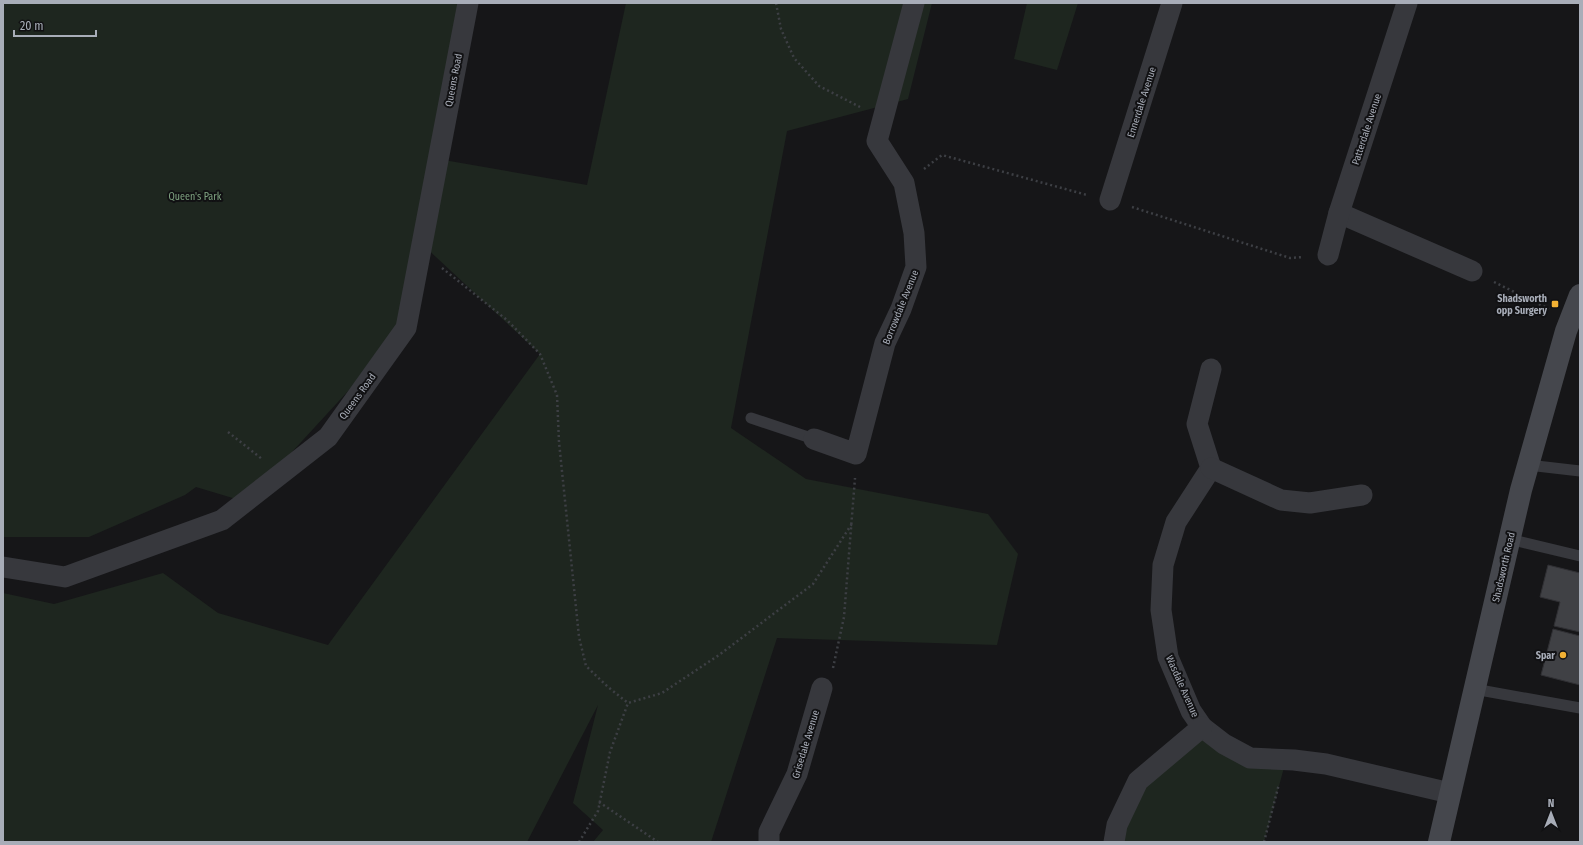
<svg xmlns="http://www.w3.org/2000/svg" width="1583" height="845" viewBox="0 0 1583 845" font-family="'Fira Sans Condensed',sans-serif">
<rect width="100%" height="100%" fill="#161618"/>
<g fill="#1e261f">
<polygon points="3,3 468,3 438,159 587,185 626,3 932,3 908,99 787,131 731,428 806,479 988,514 1018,554 997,645 777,638 711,842 593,842 603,830 573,803 598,705 527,842 3,842 3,593 54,604 163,573 218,613 328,645 540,354 422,244 406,328 246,502 196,487 185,495 89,537 3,537"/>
<polygon points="1027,3 1078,3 1057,70 1014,59"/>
<polygon points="1202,727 1250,758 1286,760 1264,842 1114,842 1138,781"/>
</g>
<g fill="#404145" stroke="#303034">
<polygon points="1548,565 1580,573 1580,632 1554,626 1560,602 1540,597"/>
<polygon points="1553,629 1580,636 1580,685 1541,675"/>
</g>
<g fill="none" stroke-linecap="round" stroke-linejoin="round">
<g stroke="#3d3f44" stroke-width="2.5" stroke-dasharray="2 3" stroke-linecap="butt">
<polyline points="776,3 781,29 794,58 819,86 860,107"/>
<polyline points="924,169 942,155 1087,195"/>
<polyline points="1132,207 1290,258 1303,257"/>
<polyline points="442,268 507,320 540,354 557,395 559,442 579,637 586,666 608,687 628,703 662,693 719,655 813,584 853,522"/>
<polyline points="1494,282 1549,309"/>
<polyline points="228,432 262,459"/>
<polyline points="833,668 844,617 855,478"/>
<polyline points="599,802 658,842"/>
<polyline points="579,842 598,811 610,752 628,703"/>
<polyline points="1264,842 1279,784"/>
</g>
<g stroke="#37383d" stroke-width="11">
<polyline points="751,418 814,439"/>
<polyline points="1528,465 1580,471"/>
<polyline points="1509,539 1580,556"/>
<polyline points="1474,689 1580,708"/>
</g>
<g stroke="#37383d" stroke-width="21">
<polyline points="1110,200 1172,3"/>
<polyline points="1339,213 1472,271"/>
<polyline points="1328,255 1339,213 1407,3"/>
<polyline points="1211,369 1197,424 1211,468 1176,522 1163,565 1161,610 1168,657 1191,711 1202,727 1224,744 1250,758 1294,760 1326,764 1450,793"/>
<polyline points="814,439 856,454 885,343 901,309 916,267 914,233 904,183 877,141 914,3"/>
<polyline points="1211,468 1281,500 1310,503 1362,495"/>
<polyline points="3,567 65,577 222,520 328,437 406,328 468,3"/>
<polyline points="769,842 769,832 797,774 822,688"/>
<polyline points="1114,842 1117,825 1138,781 1202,727"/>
</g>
<polyline stroke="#45474d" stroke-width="22" points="1439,842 1521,490 1566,331 1580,295"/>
</g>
<g fill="#f2b134" stroke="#111113" stroke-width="1.5">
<rect x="1551" y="300" width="8" height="8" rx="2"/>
<circle cx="1563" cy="655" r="4"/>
</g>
<g text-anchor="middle" stroke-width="4" stroke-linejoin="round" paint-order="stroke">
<g font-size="10" fill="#a8adb8" stroke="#111113">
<text transform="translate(453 80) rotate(-79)" y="4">Queens Road</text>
<text transform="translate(1141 102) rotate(-72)" y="4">Ennerdale Avenue</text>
<text transform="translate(1366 129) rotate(-72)" y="4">Patterdale Avenue</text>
<text transform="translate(900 307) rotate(-68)" y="4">Borrowdale Avenue</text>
<text transform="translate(357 396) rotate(-54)" y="4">Queens Road</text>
<text transform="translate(1503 567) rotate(-77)" y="4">Shadsworth Road</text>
<text transform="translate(1183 686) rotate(66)" y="4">Wasdale Avenue</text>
<text transform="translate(805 744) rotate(-73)" y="4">Grisedale Avenue</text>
</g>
<g font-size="10" fill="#7fa381" stroke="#111113">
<text x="195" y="200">Queen's Park</text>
</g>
<g font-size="10" font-weight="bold" fill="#a8adb8" stroke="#111113" text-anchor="end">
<text x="1547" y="302">Shadsworth<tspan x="1547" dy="12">opp Surgery</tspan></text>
<text x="1555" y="659">Spar</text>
</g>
</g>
<rect width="1583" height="845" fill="none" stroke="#a8adb8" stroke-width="8"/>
<g transform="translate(1551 813)" stroke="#111113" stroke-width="3" paint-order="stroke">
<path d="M0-3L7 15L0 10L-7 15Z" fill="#a8adb8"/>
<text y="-6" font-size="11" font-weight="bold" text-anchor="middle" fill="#a8adb8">N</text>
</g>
<path d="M14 30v6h82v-6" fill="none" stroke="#a8adb8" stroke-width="2"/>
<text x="20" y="30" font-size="12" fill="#a8adb8" stroke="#111113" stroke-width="3" paint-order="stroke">20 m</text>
</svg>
